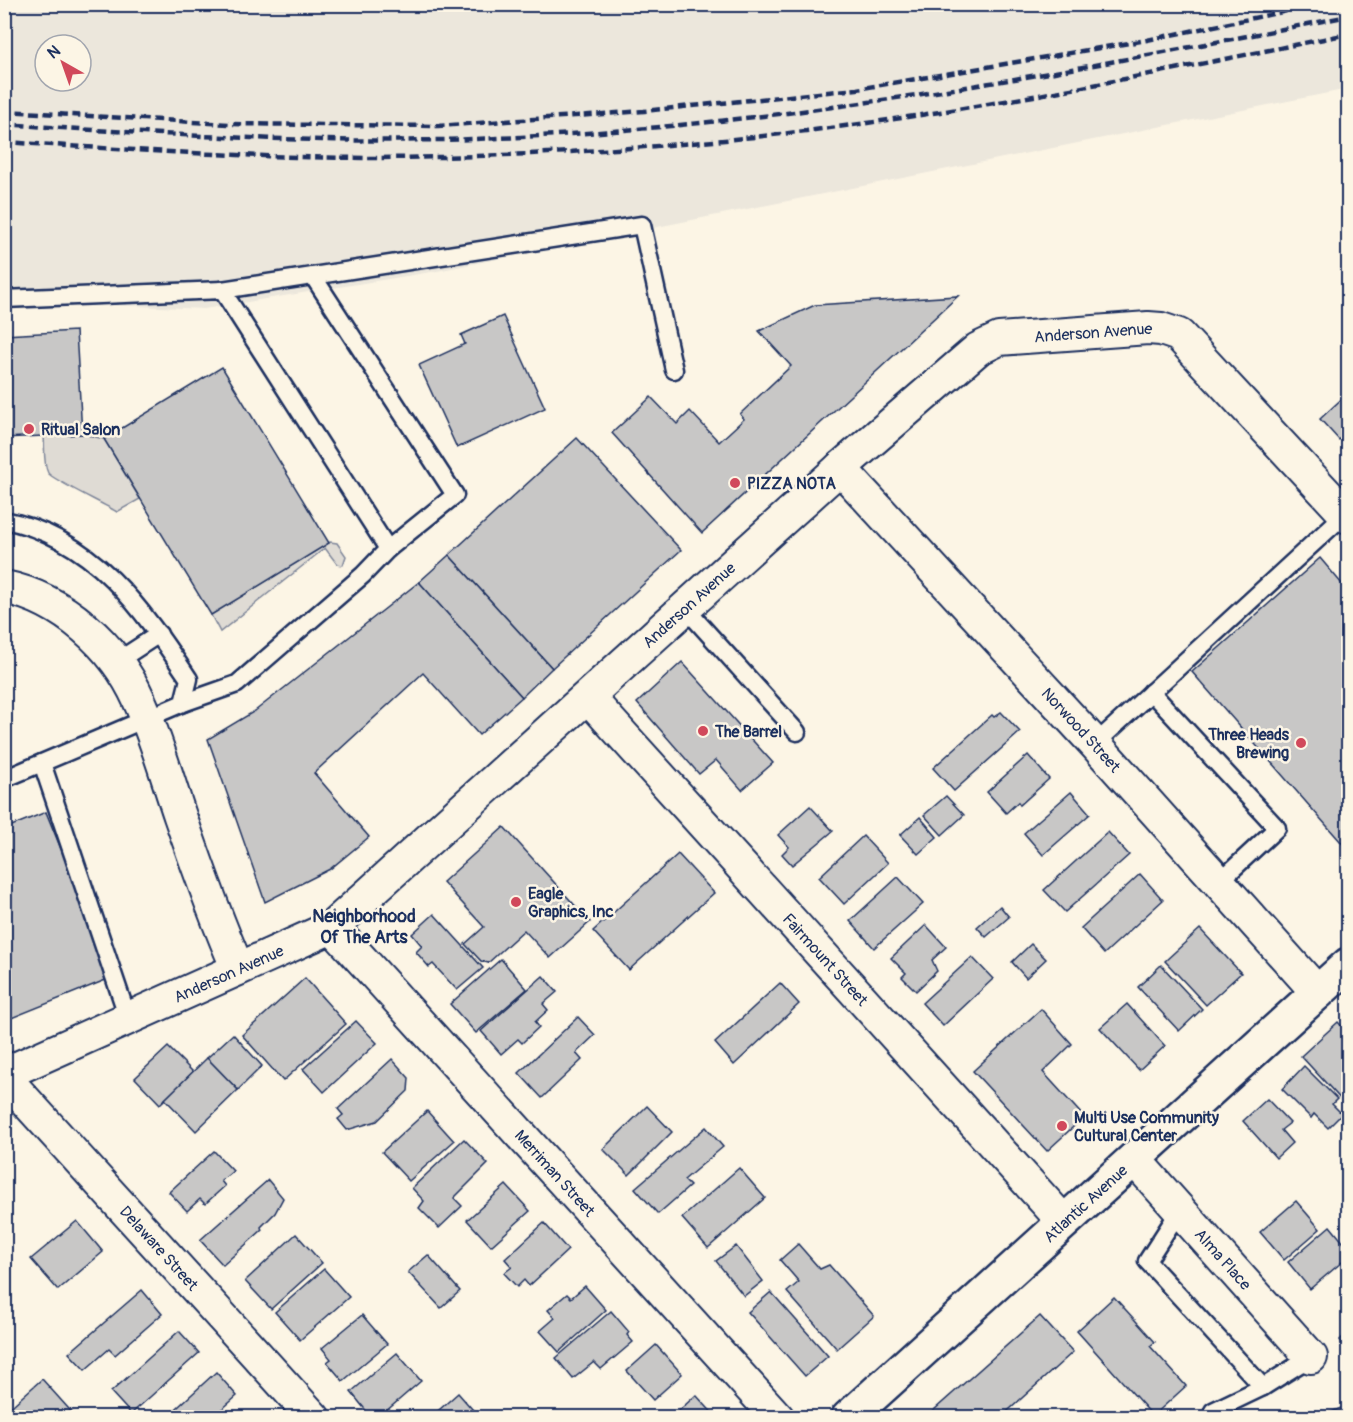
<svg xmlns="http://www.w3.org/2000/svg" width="1353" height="1422" viewBox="0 0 1353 1422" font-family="Pangolin,sans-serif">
<rect width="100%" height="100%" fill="#fcf5e5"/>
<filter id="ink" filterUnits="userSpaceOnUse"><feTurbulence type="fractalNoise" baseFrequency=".0167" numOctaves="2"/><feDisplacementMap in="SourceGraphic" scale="12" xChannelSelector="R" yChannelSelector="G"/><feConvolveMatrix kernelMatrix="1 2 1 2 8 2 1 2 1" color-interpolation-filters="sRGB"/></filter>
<g filter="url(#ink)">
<path fill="#ece7dc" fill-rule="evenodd" d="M5,5H1348V89L437,271L204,309L5,300ZM45,45H81V81H45Z"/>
<g fill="#dfdbd4" stroke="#7d8599" stroke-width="1.5">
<path d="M82,434L104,439L140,499L117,512C106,505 51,479 48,473C43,463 45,447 44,436Z"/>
<polygon points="330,542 337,543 346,556 343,565 337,564 325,548 220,632 211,615"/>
</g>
<g fill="#c8c7c6" stroke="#1b2f5e" stroke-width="1.5">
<polygon points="958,296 702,533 612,433 651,397 677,424 690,411 719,442 744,419 740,414 791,366 759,331 815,305"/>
<polygon points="503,316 545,408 457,448 419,365 465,344 461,335"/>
<polygon points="76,331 82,434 4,438 4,335"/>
<polygon points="222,367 329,543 211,615 104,439"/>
<polygon points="1348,393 1348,431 1339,440 1320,419"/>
<polygon points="577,438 681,550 552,668 449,555"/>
<polygon points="449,555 552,668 522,697 419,582"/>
<polygon points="1320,558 1348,591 1348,850 1192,672"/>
<polygon points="419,582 522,697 479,735 423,673 314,773 369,837 330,869 265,902 208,739 255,711"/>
<polygon points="682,662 773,763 742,790 716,760 699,774 637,703"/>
<polygon points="1001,712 1020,732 954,791 933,768 992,715 994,717"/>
<polygon points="1028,755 1049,779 1020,805 1018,802 1006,813 987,792"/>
<polygon points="1071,792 1090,814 1043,855 1024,833"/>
<polygon points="946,796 964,815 942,835 924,815"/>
<polygon points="810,806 833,831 792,865 782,854 789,847 778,835"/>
<polygon points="46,812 113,977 4,1021 4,829"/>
<polygon points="920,817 937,837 918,854 900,835"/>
<polygon points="504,827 590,922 550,958 524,930 488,963 481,961 465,944 484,927 443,882"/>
<polygon points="1108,832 1129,855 1065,912 1044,890"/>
<polygon points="863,836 888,863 844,904 819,877"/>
<polygon points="678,854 714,893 629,970 593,931"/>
<polygon points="1140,874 1163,900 1104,954 1081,928"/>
<polygon points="898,877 923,904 874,948 850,921"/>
<polygon points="1000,906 1009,917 986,937 977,927"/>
<polygon points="434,914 483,968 457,990 433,964 429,967 416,952 422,946 412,934"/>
<polygon points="926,925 946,947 932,960 937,971 916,991 902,977 906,973 891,958"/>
<polygon points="1200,929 1241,973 1206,1005 1165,961"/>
<polygon points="1031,944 1046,959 1026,978 1012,962"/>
<polygon points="972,957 993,979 943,1026 922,1003"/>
<polygon points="501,959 527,989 476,1033 450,1004"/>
<polygon points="1161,965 1202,1009 1179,1031 1138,987"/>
<polygon points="543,976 557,992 543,1004 548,1010 535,1022 539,1027 522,1043 518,1039 501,1054 481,1031"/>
<polygon points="305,978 346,1024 283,1081 242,1035"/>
<polygon points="780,983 799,1004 734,1065 715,1043"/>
<polygon points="1127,1004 1165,1046 1139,1070 1100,1028"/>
<polygon points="1041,1009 1072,1044 1043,1072 1084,1117 1047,1151 973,1071"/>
<polygon points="578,1017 595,1035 576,1053 582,1060 542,1098 519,1073"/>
<polygon points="356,1021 377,1043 324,1092 303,1069"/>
<polygon points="1338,1022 1348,1033 1348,1107 1301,1056"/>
<polygon points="233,1034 262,1066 238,1090 207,1058"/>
<polygon points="168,1047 193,1072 160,1104 135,1078"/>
<polygon points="207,1058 238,1090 196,1131 165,1099"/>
<polygon points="392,1059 409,1078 408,1091 377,1121 347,1130 338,1119 343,1115 338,1109"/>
<polygon points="1304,1066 1337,1099 1332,1104 1342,1114 1328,1128 1314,1114 1311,1118 1282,1089"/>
<polygon points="1267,1099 1290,1123 1281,1130 1292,1143 1276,1158 1243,1121"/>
<polygon points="647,1106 672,1132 629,1175 603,1149"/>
<polygon points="427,1111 454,1141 409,1181 382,1152"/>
<polygon points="706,1127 723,1147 684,1180 690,1186 658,1214 635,1188"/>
<polygon points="464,1139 488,1164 454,1198 462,1206 439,1228 419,1208 424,1201 412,1188"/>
<polygon points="214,1151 233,1171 221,1181 225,1186 205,1204 200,1199 187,1211 169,1192"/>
<polygon points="739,1168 765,1198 708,1248 682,1218"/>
<polygon points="268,1180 283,1198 275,1213 261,1227 262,1230 223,1265 200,1240"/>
<polygon points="506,1185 530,1211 491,1246 467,1220"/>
<polygon points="1296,1201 1320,1229 1284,1260 1260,1232"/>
<polygon points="77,1221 103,1252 58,1290 31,1259"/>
<polygon points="544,1223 568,1250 529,1286 524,1280 517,1287 504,1273 512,1267 505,1259"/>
<polygon points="1330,1226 1348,1248 1348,1257 1310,1289 1288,1262"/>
<polygon points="296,1234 322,1263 271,1309 245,1281"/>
<polygon points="798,1244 820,1269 829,1265 874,1316 837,1349 787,1292 799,1282 780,1260"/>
<polygon points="736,1246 763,1281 744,1296 716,1261"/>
<polygon points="428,1255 460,1291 441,1308 408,1272"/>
<polygon points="324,1269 349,1297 300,1340 275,1312"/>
<polygon points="585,1286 606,1310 559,1352 540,1331 555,1318 548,1310 567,1294 571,1298"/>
<polygon points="142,1290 162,1314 115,1355 109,1349 85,1370 69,1353"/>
<polygon points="771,1292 828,1356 805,1376 748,1312"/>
<polygon points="1114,1297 1155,1342 1150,1346 1186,1386 1153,1416 1077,1331"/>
<polygon points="611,1311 629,1332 627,1335 633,1342 601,1369 594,1362 573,1379 556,1358"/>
<polygon points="362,1315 387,1344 343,1381 327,1362 331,1359 322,1348"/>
<polygon points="1040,1316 1073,1352 1000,1418 925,1418"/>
<polygon points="1348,1326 1348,1349 1340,1340 1346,1334 1344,1331"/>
<polygon points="179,1331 199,1353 131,1414 111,1392"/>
<polygon points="656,1345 682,1374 653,1400 627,1371"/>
<polygon points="397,1353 421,1381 378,1418 372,1418 351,1392"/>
<polygon points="216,1372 237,1396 212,1418 166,1418"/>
<polygon points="42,1379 77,1418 4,1418 4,1413"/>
<polygon points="458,1393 480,1418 430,1418"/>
<polygon points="696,1395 717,1418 671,1418"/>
<polygon points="1348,1405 1348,1418 1325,1418 1324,1415"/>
</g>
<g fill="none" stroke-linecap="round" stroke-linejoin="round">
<defs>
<g id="service">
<polyline points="313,276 455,495 388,549"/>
<polyline points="222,290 642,225 674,370"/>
<polyline points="4,299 222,290 388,549 363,575 237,684 183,703"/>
<path d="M4,520C94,537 142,609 189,679L183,703L4,779"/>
<polyline points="686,609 797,732"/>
<polyline points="116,662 159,634"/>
<polyline points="1151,692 1277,828 1219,882"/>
<polyline points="1095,744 1345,514"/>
<polyline points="42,763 128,1018"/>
<polyline points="1180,1210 1147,1261 1263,1387 1311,1357"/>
<polyline points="1213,1411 1263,1387"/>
</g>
<g id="minor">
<path id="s1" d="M840,468L1095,744L1318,993"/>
<path d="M4,587C63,599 115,646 139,700C156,737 167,778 180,816C198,868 216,919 238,969"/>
<path id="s2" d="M588,697L1064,1222"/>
<path id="s3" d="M332,927L778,1418"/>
<path id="s4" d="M4,1074L332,927L840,468L978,349L999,339L1148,328L1161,329L1179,335L1348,517"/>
<path id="s5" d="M4,1077L314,1418"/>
<path id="s6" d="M1134,1159L1311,1357"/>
</g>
<g id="secondary">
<path id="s7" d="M848,1418L1348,965"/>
</g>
</defs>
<use href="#service" stroke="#1b2f5e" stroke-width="21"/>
<use href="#minor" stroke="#1b2f5e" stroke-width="36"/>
<use href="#secondary" stroke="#1b2f5e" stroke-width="38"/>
<use href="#service" stroke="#fcf5e5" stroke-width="16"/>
<use href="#minor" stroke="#fcf5e5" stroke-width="32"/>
<use href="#secondary" stroke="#fcf5e5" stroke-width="33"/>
<g stroke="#1b2f5e" stroke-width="4.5" stroke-dasharray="9 4.5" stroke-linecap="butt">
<polyline points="4,111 229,124 438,126 644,111 857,89 1147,40 1321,4"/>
<path d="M4,124C149,134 295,143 440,140C746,133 1049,76 1348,16"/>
<path d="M4,142C149,151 295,161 440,157C579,154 722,143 860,124C1024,101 1186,67 1348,34"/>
</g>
</g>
</g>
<g fill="#d1495b" stroke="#fcf5e5" stroke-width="2">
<circle cx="29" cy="429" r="6"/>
<circle cx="735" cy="483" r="6"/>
<circle cx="703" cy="731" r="6"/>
<circle cx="1301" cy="743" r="6"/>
<circle cx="516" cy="902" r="6"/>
<circle cx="1062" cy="1126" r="6"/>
</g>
<g text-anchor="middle" stroke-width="5" stroke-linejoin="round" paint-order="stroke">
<g font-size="16" fill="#1b2f5e" stroke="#fcf5e5">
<text dy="6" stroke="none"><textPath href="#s4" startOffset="1344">Anderson Avenue</textPath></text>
<text dy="6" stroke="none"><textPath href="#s4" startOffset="840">Anderson Avenue</textPath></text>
<text dy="6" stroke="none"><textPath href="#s1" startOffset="356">Norwood Street</textPath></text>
<text dy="6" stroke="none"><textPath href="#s2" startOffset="354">Fairmount Street</textPath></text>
<text dy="6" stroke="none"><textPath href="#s4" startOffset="246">Anderson Avenue</textPath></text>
<text dy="6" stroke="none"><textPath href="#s3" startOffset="332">Merriman Street</textPath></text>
<text dy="6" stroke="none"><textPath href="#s7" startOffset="320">Atlantic Avenue</textPath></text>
<text dy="6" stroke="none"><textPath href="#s5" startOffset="231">Delaware Street</textPath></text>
<text dy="6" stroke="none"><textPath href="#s6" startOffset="134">Alma Place</textPath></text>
</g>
<g font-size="16" font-weight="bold" fill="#1b2f5e" stroke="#fcf5e5" text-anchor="start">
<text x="41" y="435">Ritual Salon</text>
<text x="747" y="489">PIZZA NOTA</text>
<text x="715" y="737">The Barrel</text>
<text x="1289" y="740" text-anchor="end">Three Heads<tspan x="1289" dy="18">Brewing</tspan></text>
<text x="528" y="899">Eagle<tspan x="528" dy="18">Graphics, Inc</tspan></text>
<text x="1074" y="1123">Multi Use Community<tspan x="1074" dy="18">Cultural Center</tspan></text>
</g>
<g font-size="18" font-weight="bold" fill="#1b2f5e" stroke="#fcf5e5">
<text x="364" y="922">Neighborhood<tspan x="364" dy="21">Of The Arts</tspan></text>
</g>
</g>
<rect width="1353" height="1422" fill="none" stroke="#fcf5e5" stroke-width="24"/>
<rect x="12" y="12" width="1329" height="1398" fill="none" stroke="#1b2f5e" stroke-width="2" filter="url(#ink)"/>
<g transform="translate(63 63) rotate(320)"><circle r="28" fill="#fcf5e5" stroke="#a2a6af" stroke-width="1.5"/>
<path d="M0-4.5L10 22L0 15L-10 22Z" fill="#d1495b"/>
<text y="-9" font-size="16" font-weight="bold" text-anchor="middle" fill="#1b2f5e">N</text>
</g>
</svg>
